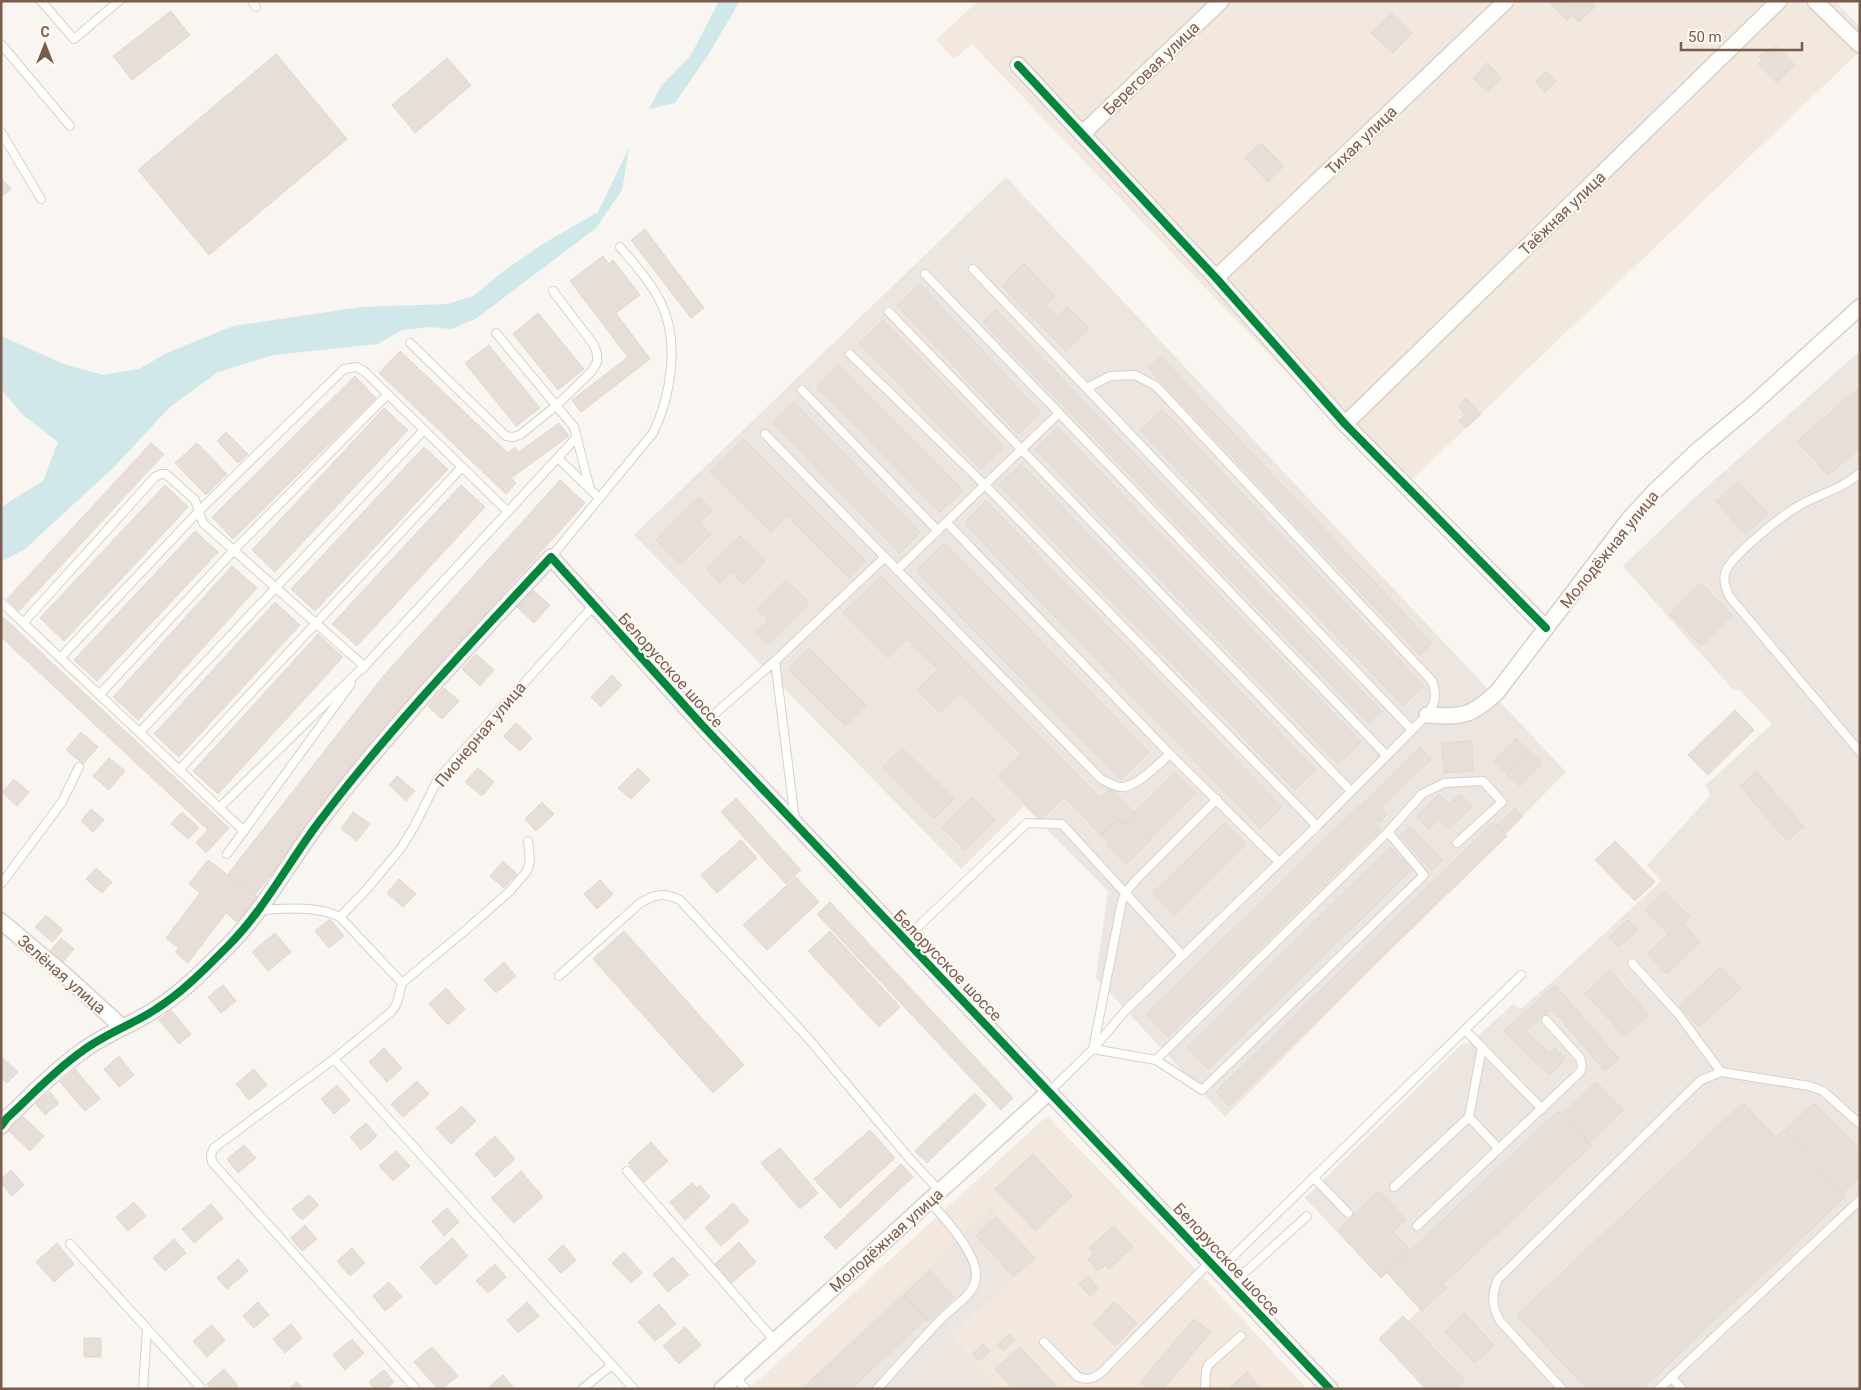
<svg xmlns="http://www.w3.org/2000/svg" width="1861" height="1390" viewBox="0 0 1861 1390" font-family="Roboto,sans-serif">
<rect width="100%" height="100%" fill="#f9f5f0"/>
<g fill="#f2e8de">
<polygon points="978,1 1835,1 1860,27 1860,51 1400,491 972,44 954,59 936,40"/>
<polygon points="1047,1116 1207,1281 1307,1389 749,1389"/>
</g>
<g fill="#ede5e0">
<polygon points="1006,177 1566,772 1225,1117 1096,978 1108,891 1024,806 961,869 634,535"/>
<polygon points="1860,351 1860,1389 1426,1389 1379,1339 1403,1316 1408,1321 1420,1309 1387,1273 1381,1278 1305,1198 1462,1044 1470,1043 1513,1004 1520,1009 1552,982 1661,881 1647,865 1711,795 1705,786 1772,724 1739,689 1734,691 1623,566 1692,500"/>
<polygon points="991,1208 998,1215 997,1217 1035,1258 951,1335 998,1389 798,1389"/>
</g>
<g fill="#d0e8ea">
<polygon points="719,1 740,1 708,55 675,103 649,109 661,86 691,55"/>
<polygon points="629,148 622,190 596,228 477,318 451,329 430,327 402,330 378,344 274,355 218,372 170,407 114,467 25,549 1,562 1,507 43,481 58,442 23,415 1,389 1,336 64,364 103,375 139,369 167,353 233,326 361,307 448,304 473,296 500,274 541,245 598,212"/>
</g>
<g fill="#e6ded7" stroke="#e2d8d2">
<polygon points="1590,1 1595,7 1579,22 1572,15 1567,20 1549,2"/>
<polygon points="171,11 190,35 132,80 113,56"/>
<polygon points="1391,13 1412,33 1393,53 1371,33"/>
<polygon points="1776,46 1795,65 1777,83 1758,64 1762,60 1759,57 1768,48 1771,51"/>
<polygon points="276,54 347,139 209,255 138,170"/>
<polygon points="447,58 471,85 415,133 392,105"/>
<polygon points="1487,63 1502,78 1488,92 1473,78"/>
<polygon points="1546,71 1556,81 1545,92 1535,82"/>
<polygon points="1261,143 1284,166 1268,182 1245,158"/>
<polygon points="1,178 11,189 1,197"/>
<polygon points="645,229 704,308 691,318 631,240"/>
<polygon points="603,256 609,264 613,260 640,295 616,313 650,359 581,412 572,400 628,357 570,281"/>
<polygon points="1024,264 1055,296 1045,306 1057,317 1067,307 1089,329 1066,351 1002,286"/>
<polygon points="920,284 1041,413 1018,434 897,305"/>
<polygon points="996,310 1381,711 1368,723 983,322"/>
<polygon points="538,313 584,369 558,390 513,334"/>
<polygon points="883,320 1004,447 981,469 859,343"/>
<polygon points="489,345 540,408 516,426 465,363"/>
<polygon points="400,351 508,453 515,447 519,452 559,423 569,436 511,478 516,483 506,494 379,373"/>
<polygon points="1161,357 1432,643 1420,655 1148,368"/>
<polygon points="839,365 963,490 940,512 817,387"/>
<polygon points="355,376 376,398 233,539 212,517"/>
<polygon points="1860,387 1860,448 1828,475 1797,441"/>
<polygon points="1466,398 1481,414 1466,428 1459,421 1466,415 1458,406"/>
<polygon points="794,402 920,532 899,553 773,423"/>
<polygon points="384,408 408,430 275,572 252,550"/>
<polygon points="1162,409 1424,686 1403,706 1140,430"/>
<polygon points="1058,428 1361,742 1338,764 1035,449"/>
<polygon points="226,432 248,454 238,463 217,441"/>
<polygon points="743,439 866,561 849,578 787,516 771,532 710,472"/>
<polygon points="151,443 164,454 19,611 7,599"/>
<polygon points="197,443 227,474 206,495 175,463"/>
<polygon points="424,447 448,469 315,611 291,589"/>
<polygon points="1021,464 1316,770 1295,790 999,485"/>
<polygon points="560,480 585,503 412,695 255,895 228,874 385,674"/>
<polygon points="1738,482 1768,514 1745,534 1716,501"/>
<polygon points="165,485 188,507 64,641 40,618"/>
<polygon points="461,485 485,507 357,646 332,624"/>
<polygon points="699,497 712,510 699,523 711,534 681,564 656,540"/>
<polygon points="986,501 1282,807 1260,828 964,523"/>
<polygon points="195,531 218,552 97,681 74,660"/>
<polygon points="740,536 765,561 743,584 731,572 720,583 707,569"/>
<polygon points="945,543 1149,752 1121,780 916,571"/>
<polygon points="232,566 257,588 138,720 113,697"/>
<polygon points="881,576 1100,798 1110,788 1134,812 1175,772 1196,793 1151,837 1132,818 1124,825 1118,819 1101,835 1064,797 1041,820 998,776 1021,754 960,692 940,713 917,690 938,669 907,639 888,658 843,613"/>
<polygon points="786,580 809,603 768,644 756,632 768,621 757,609"/>
<polygon points="1701,583 1732,615 1701,646 1670,614"/>
<polygon points="533,590 550,605 534,623 517,607"/>
<polygon points="275,602 300,625 179,757 154,734"/>
<polygon points="3,617 229,828 206,853 196,843 208,830 1,637 1,619"/>
<polygon points="318,634 343,657 218,794 193,771"/>
<polygon points="809,648 866,705 845,726 788,669"/>
<polygon points="476,654 494,670 480,686 462,669"/>
<polygon points="612,675 622,685 601,707 591,697"/>
<polygon points="444,688 459,701 442,719 428,706"/>
<polygon points="1735,710 1754,730 1708,775 1688,755"/>
<polygon points="516,723 532,738 520,751 503,736"/>
<polygon points="81,732 98,747 83,764 66,750"/>
<polygon points="1516,738 1529,751 1507,774 1494,761"/>
<polygon points="1472,741 1473,771 1444,773 1442,743"/>
<polygon points="1420,747 1431,759 1381,808 1387,815 1379,823 1361,805"/>
<polygon points="902,748 954,799 934,818 883,767"/>
<polygon points="1529,751 1542,763 1520,786 1507,774"/>
<polygon points="109,758 125,771 109,790 93,776"/>
<polygon points="478,768 494,782 482,796 465,782"/>
<polygon points="638,768 650,780 631,799 618,788"/>
<polygon points="1757,772 1804,827 1787,841 1740,786"/>
<polygon points="397,776 415,791 406,801 389,785"/>
<polygon points="14,779 29,792 17,806 2,792"/>
<polygon points="1439,794 1449,804 1460,794 1472,806 1449,829 1439,819 1429,829 1417,817"/>
<polygon points="736,798 801,870 786,884 721,812"/>
<polygon points="972,798 995,820 965,850 942,827"/>
<polygon points="542,802 554,814 536,831 525,819"/>
<polygon points="1359,806 1381,829 1168,1037 1146,1014"/>
<polygon points="1515,808 1523,816 1505,834 1497,825"/>
<polygon points="91,809 104,820 93,832 81,821"/>
<polygon points="182,812 199,828 188,839 171,824"/>
<polygon points="353,812 370,824 357,841 341,829"/>
<polygon points="1132,818 1152,838 1126,864 1106,844 1108,842 1102,835 1118,820 1124,826"/>
<polygon points="1494,822 1507,836 1229,1106 1216,1092"/>
<polygon points="1225,823 1246,844 1175,915 1153,893"/>
<polygon points="1410,827 1442,860 1432,870 1400,836"/>
<polygon points="741,840 757,858 717,893 701,875"/>
<polygon points="1615,841 1655,882 1635,901 1595,860"/>
<polygon points="1390,847 1412,869 1208,1069 1187,1047"/>
<polygon points="208,860 257,897 237,922 226,913 188,963 175,952 179,948 166,938 200,893 189,884"/>
<polygon points="503,861 517,874 504,888 490,876"/>
<polygon points="96,868 112,882 102,893 86,879"/>
<polygon points="796,877 819,902 767,950 743,925"/>
<polygon points="399,879 416,894 403,907 387,893"/>
<polygon points="600,880 613,894 597,909 584,894"/>
<polygon points="1665,891 1690,917 1683,923 1700,942 1667,974 1648,954 1668,934 1645,910"/>
<polygon points="830,902 1013,1098 1001,1110 817,914"/>
<polygon points="46,915 63,930 52,942 35,927"/>
<polygon points="330,919 344,936 329,948 315,931"/>
<polygon points="1628,920 1637,930 1619,947 1609,937"/>
<polygon points="624,931 744,1065 713,1093 593,959"/>
<polygon points="830,931 900,1007 879,1027 808,951"/>
<polygon points="275,933 291,952 268,971 252,952"/>
<polygon points="61,938 74,949 63,962 50,951"/>
<polygon points="504,962 516,976 496,993 484,980"/>
<polygon points="1721,967 1741,988 1699,1027 1679,1006"/>
<polygon points="1610,971 1649,1015 1624,1036 1585,993"/>
<polygon points="223,985 236,1001 221,1013 208,997"/>
<polygon points="1555,985 1619,1059 1605,1071 1552,1009 1526,1031 1549,1053 1555,1048 1565,1059 1549,1075 1504,1031"/>
<polygon points="446,988 465,1009 448,1025 429,1004"/>
<polygon points="171,1010 191,1034 179,1044 159,1020"/>
<polygon points="384,1048 402,1068 387,1082 369,1062"/>
<polygon points="1,1056 18,1072 7,1083 1,1078"/>
<polygon points="119,1056 134,1075 119,1087 104,1069"/>
<polygon points="75,1069 100,1099 85,1111 60,1082"/>
<polygon points="254,1069 267,1085 249,1100 236,1084"/>
<polygon points="417,1081 429,1094 403,1117 391,1104"/>
<polygon points="1596,1082 1623,1110 1589,1143 1563,1114"/>
<polygon points="337,1085 350,1100 334,1114 321,1099"/>
<polygon points="50,1092 59,1103 45,1115 35,1103"/>
<polygon points="975,1093 986,1105 927,1163 915,1151"/>
<polygon points="1743,1103 1776,1138 1784,1130 1846,1196 1642,1389 1587,1389 1517,1315"/>
<polygon points="1814,1103 1860,1150 1860,1177 1843,1193 1785,1131"/>
<polygon points="462,1106 476,1121 451,1144 436,1128"/>
<polygon points="1558,1111 1591,1146 1442,1285 1446,1288 1422,1311 1387,1273"/>
<polygon points="22,1116 44,1136 30,1151 8,1130"/>
<polygon points="366,1123 377,1136 361,1150 350,1137"/>
<polygon points="870,1130 895,1158 840,1208 814,1179"/>
<polygon points="495,1136 515,1159 495,1177 475,1154"/>
<polygon points="651,1142 668,1161 644,1182 628,1163"/>
<polygon points="244,1145 256,1158 238,1173 227,1159"/>
<polygon points="780,1148 818,1193 800,1209 761,1163"/>
<polygon points="396,1151 410,1166 393,1181 379,1166"/>
<polygon points="1033,1154 1072,1196 1035,1231 995,1189"/>
<polygon points="901,1164 913,1177 836,1249 824,1237"/>
<polygon points="11,1170 24,1185 12,1196 1,1183 1,1179"/>
<polygon points="521,1171 543,1197 514,1223 491,1198"/>
<polygon points="692,1183 697,1188 700,1185 710,1197 700,1206 685,1189"/>
<polygon points="685,1189 700,1206 685,1220 670,1202"/>
<polygon points="1379,1191 1406,1220 1392,1232 1410,1250 1381,1278 1337,1231"/>
<polygon points="309,1195 319,1205 302,1220 292,1209"/>
<polygon points="134,1202 146,1216 128,1231 116,1217"/>
<polygon points="733,1203 749,1221 721,1246 705,1228"/>
<polygon points="211,1204 223,1218 194,1243 182,1229"/>
<polygon points="447,1208 459,1222 444,1236 432,1221"/>
<polygon points="996,1217 1035,1258 1014,1277 976,1236"/>
<polygon points="305,1225 317,1239 302,1251 291,1238"/>
<polygon points="1114,1226 1133,1247 1109,1269 1105,1265 1098,1271 1088,1259 1094,1253 1089,1248"/>
<polygon points="452,1238 468,1256 436,1285 420,1267"/>
<polygon points="174,1239 186,1253 165,1271 153,1258"/>
<polygon points="739,1242 756,1262 732,1283 715,1264"/>
<polygon points="57,1243 74,1264 54,1282 36,1262"/>
<polygon points="563,1245 576,1260 561,1273 548,1259"/>
<polygon points="352,1248 365,1263 350,1276 337,1261"/>
<polygon points="624,1252 642,1273 631,1283 612,1263"/>
<polygon points="673,1257 689,1275 668,1292 653,1274"/>
<polygon points="238,1259 248,1271 227,1289 217,1278"/>
<polygon points="495,1264 506,1277 488,1293 476,1281"/>
<polygon points="930,1271 954,1297 928,1321 904,1295"/>
<polygon points="1088,1276 1099,1288 1090,1296 1079,1284"/>
<polygon points="389,1282 402,1297 385,1311 373,1296"/>
<polygon points="904,1295 926,1319 851,1389 825,1389 815,1377"/>
<polygon points="258,1302 269,1315 254,1328 243,1316"/>
<polygon points="527,1302 539,1316 518,1333 507,1320"/>
<polygon points="1114,1302 1137,1323 1115,1346 1093,1324"/>
<polygon points="659,1304 676,1324 655,1341 638,1322"/>
<polygon points="1464,1313 1494,1345 1475,1363 1445,1332"/>
<polygon points="1403,1316 1465,1381 1456,1389 1426,1389 1379,1339"/>
<polygon points="1194,1319 1211,1332 1163,1389 1148,1389 1140,1382"/>
<polygon points="291,1324 302,1338 285,1353 273,1339"/>
<polygon points="212,1325 225,1340 207,1357 193,1341"/>
<polygon points="685,1327 701,1345 679,1364 663,1346"/>
<polygon points="1009,1334 1015,1340 1003,1351 997,1345"/>
<rect x="84" y="1338" width="17" height="19"/>
<polygon points="352,1339 364,1353 345,1370 333,1355"/>
<polygon points="983,1344 990,1351 979,1361 972,1354"/>
<polygon points="432,1347 458,1376 442,1389 438,1389 414,1362"/>
<polygon points="1020,1347 1059,1389 1013,1389 995,1369"/>
<polygon points="224,1369 238,1386 235,1389 211,1389 207,1384"/>
<polygon points="384,1370 394,1382 386,1389 375,1389 369,1382"/>
<polygon points="1247,1372 1261,1389 1228,1389"/>
<polygon points="503,1375 515,1389 489,1389 488,1388"/>
<polygon points="815,1377 825,1389 802,1389"/>
<polygon points="297,1382 303,1389 289,1389"/>
</g>
<g fill="none" stroke-linecap="round" stroke-linejoin="round">
<defs>
<g id="lane">
<polyline points="41,1 74,39 119,1"/>
<polyline points="252,1 256,7"/>
<polyline points="1,44 70,126"/>
<polyline points="1,132 41,199"/>
<polyline points="973,269 1412,730"/>
<polyline points="925,274 1059,413 1386,755"/>
<polyline points="889,312 1351,791"/>
<polyline points="496,333 574,427 590,489"/>
<polyline points="410,343 506,436 513,437 520,435 557,405 592,371 597,362 597,354 594,345 553,291"/>
<polyline points="850,354 985,485 1317,826"/>
<polyline points="802,390 938,531"/>
<path d="M765,434L1101,779C1107,782 1113,786 1120,787C1135,789 1158,764 1170,754"/>
<polyline points="558,458 599,498"/>
<path d="M1860,473C1842,489 1822,493 1802,504C1785,513 1730,556 1725,573C1723,581 1726,588 1729,596L1860,752"/>
<polyline points="947,523 1170,754 1279,862"/>
<path d="M551,557L653,433C671,396 680,342 661,303C651,282 635,265 620,247"/>
<polyline points="897,570 1059,413"/>
<polyline points="2,603 244,831"/>
<polyline points="24,622 155,477 161,474 166,474 195,500 203,523 364,666 219,808"/>
<polyline points="61,657 199,511 344,369 357,367 364,371 508,512"/>
<polyline points="775,661 795,820"/>
<polyline points="362,669 577,437"/>
<polyline points="100,694 234,550 387,395"/>
<polyline points="702,725 775,661 885,557"/>
<polyline points="140,732 424,430"/>
<polyline points="179,770 462,467"/>
<polyline points="1217,799 1137,879 1126,892 1122,901 1093,1049 1156,1060 1388,832 1422,794 1444,783 1483,781 1502,802 1457,843"/>
<polyline points="227,854 351,684"/>
<polyline points="1,884 62,802 79,767"/>
<path d="M259,910C286,909 316,905 340,917L402,983"/>
<polyline points="340,917 367,889 401,848 414,827 438,779 594,605"/>
<polyline points="904,940 1027,823 1062,824 1182,955"/>
<polyline points="1632,963 1679,1015 1721,1072"/>
<path d="M559,976L639,904C655,894 662,892 680,900L807,1037L909,1158L940,1191"/>
<polyline points="1465,1030 1542,1109"/>
<polyline points="334,1059 634,1389"/>
<polyline points="1156,1060 1202,1090 1424,875 1388,832"/>
<path d="M1050,1091L1093,1049L1125,1011L1317,826L1427,715C1436,703 1437,695 1432,681L1156,386L1135,375L1110,376L1087,388"/>
<polyline points="1469,1117 1499,1149"/>
<polyline points="627,1171 775,1341"/>
<polyline points="1313,1177 1348,1213"/>
<polyline points="1394,1187 1469,1117 1482,1047"/>
<polyline points="1417,1226 1580,1072 1582,1066 1580,1058 1546,1020"/>
<polyline points="70,1244 202,1389"/>
<polyline points="1219,1270 1521,975"/>
<polyline points="1232,1284 1307,1216"/>
<path d="M1044,1342L1078,1377C1089,1381 1094,1378 1102,1372L1211,1261"/>
<polyline points="735,1377 746,1389"/>
<polyline points="1671,1377 1682,1389"/>
<polyline points="143,1389 147,1329"/>
<polyline points="416,1389 212,1162 211,1155 214,1148 334,1059 392,1011 397,1003 402,983 467,929 510,891 527,871 530,861 528,841"/>
<polyline points="582,1389 612,1365"/>
<path d="M877,1389C899,1365 920,1341 942,1318C951,1309 962,1302 970,1292C974,1287 976,1280 976,1274C976,1253 943,1216 929,1201"/>
<polyline points="1205,1389 1206,1371 1208,1365 1241,1336"/>
<path d="M1562,1389L1500,1321C1492,1307 1491,1295 1498,1279L1701,1080L1721,1072L1809,1086L1823,1091L1860,1124"/>
<polyline points="1659,1389 1860,1200"/>
</g>
<g id="street">
<polyline points="1815,1 1860,45"/>
<polyline points="1018,65 1216,278 1345,424 1546,628"/>
<polyline points="1082,134 1221,1"/>
<polyline points="1216,278 1506,1"/>
<polyline points="1345,424 1779,1"/>
<path d="M1427,715C1463,717 1471,717 1498,691L1629,519L1654,492L1697,451L1751,406L1860,307"/>
<polyline points="1,921 66,976 122,1027"/>
<path d="M1,1126L7,1118C31,1096 54,1071 81,1052C104,1034 132,1025 156,1009C183,992 206,968 228,946C264,910 288,863 319,822C390,728 471,643 551,557L702,725L1330,1389"/>
<polyline points="722,1389 1050,1091"/>
</g>
</defs>
<use href="#lane" stroke="#d7d1cb" stroke-width="10"/>
<use href="#street" stroke="#d7d1cb" stroke-width="18"/>
<use href="#lane" stroke="#fefefd" stroke-width="8"/>
<use href="#street" stroke="#fefefd" stroke-width="15"/>
<defs>
<g id="cycleway">
<polyline points="1018,65 1216,278 1345,424 1546,628"/>
<path d="M1,1126L7,1118C31,1096 54,1071 81,1052C104,1034 132,1025 156,1009C183,992 206,968 228,946C264,910 288,863 319,822C390,728 471,643 551,557L702,725L1330,1389"/>
</g>
</defs>
<use href="#cycleway" stroke="#fffaf3" stroke-width="11"/>
<use href="#cycleway" stroke="#00873e" stroke-width="8"/>
</g>
<g text-anchor="middle" stroke-width="4" stroke-linejoin="round" paint-order="stroke">
<g font-size="16" fill="#7a5c4d" stroke="#fffaf3">
<text transform="translate(1151 68) rotate(-44)" y="6">Береговая улица</text>
<text transform="translate(1361 140) rotate(-44)" y="6">Тихая улица</text>
<text transform="translate(1562 213) rotate(-44)" y="6">Таёжная улица</text>
<text transform="translate(1609 549) rotate(-51)" y="6">Молодёжная улица</text>
<text transform="translate(671 670) rotate(48)" y="6">Белорусское шоссе</text>
<text transform="translate(480 734) rotate(-50)" y="6">Пионерная улица</text>
<text transform="translate(948 965) rotate(46)" y="6">Белорусское шоссе</text>
<text transform="translate(62 974) rotate(41)" y="6">Зелёная улица</text>
<text transform="translate(886 1240) rotate(-42)" y="6">Молодёжная улица</text>
<text transform="translate(1227 1259) rotate(47)" y="6">Белорусское шоссе</text>
</g>
</g>
<rect width="1861" height="1390" fill="none" stroke="#7a5c4d" stroke-width="5"/>
<g transform="translate(45 45)" stroke="#fffaf3" stroke-width="4" paint-order="stroke">
<path d="M0-4L9 19L0 12L-9 19Z" fill="#7a5c4d"/>
<text y="-8" font-size="14" font-weight="bold" text-anchor="middle" fill="#7a5c4d">С</text>
</g>
<path d="M1681 42v8h121v-8" fill="none" stroke="#7a5c4d" stroke-width="2.5"/>
<text x="1688" y="42" font-size="15" fill="#7a5c4d" stroke="#fffaf3" stroke-width="4" paint-order="stroke">50 m</text>
</svg>
